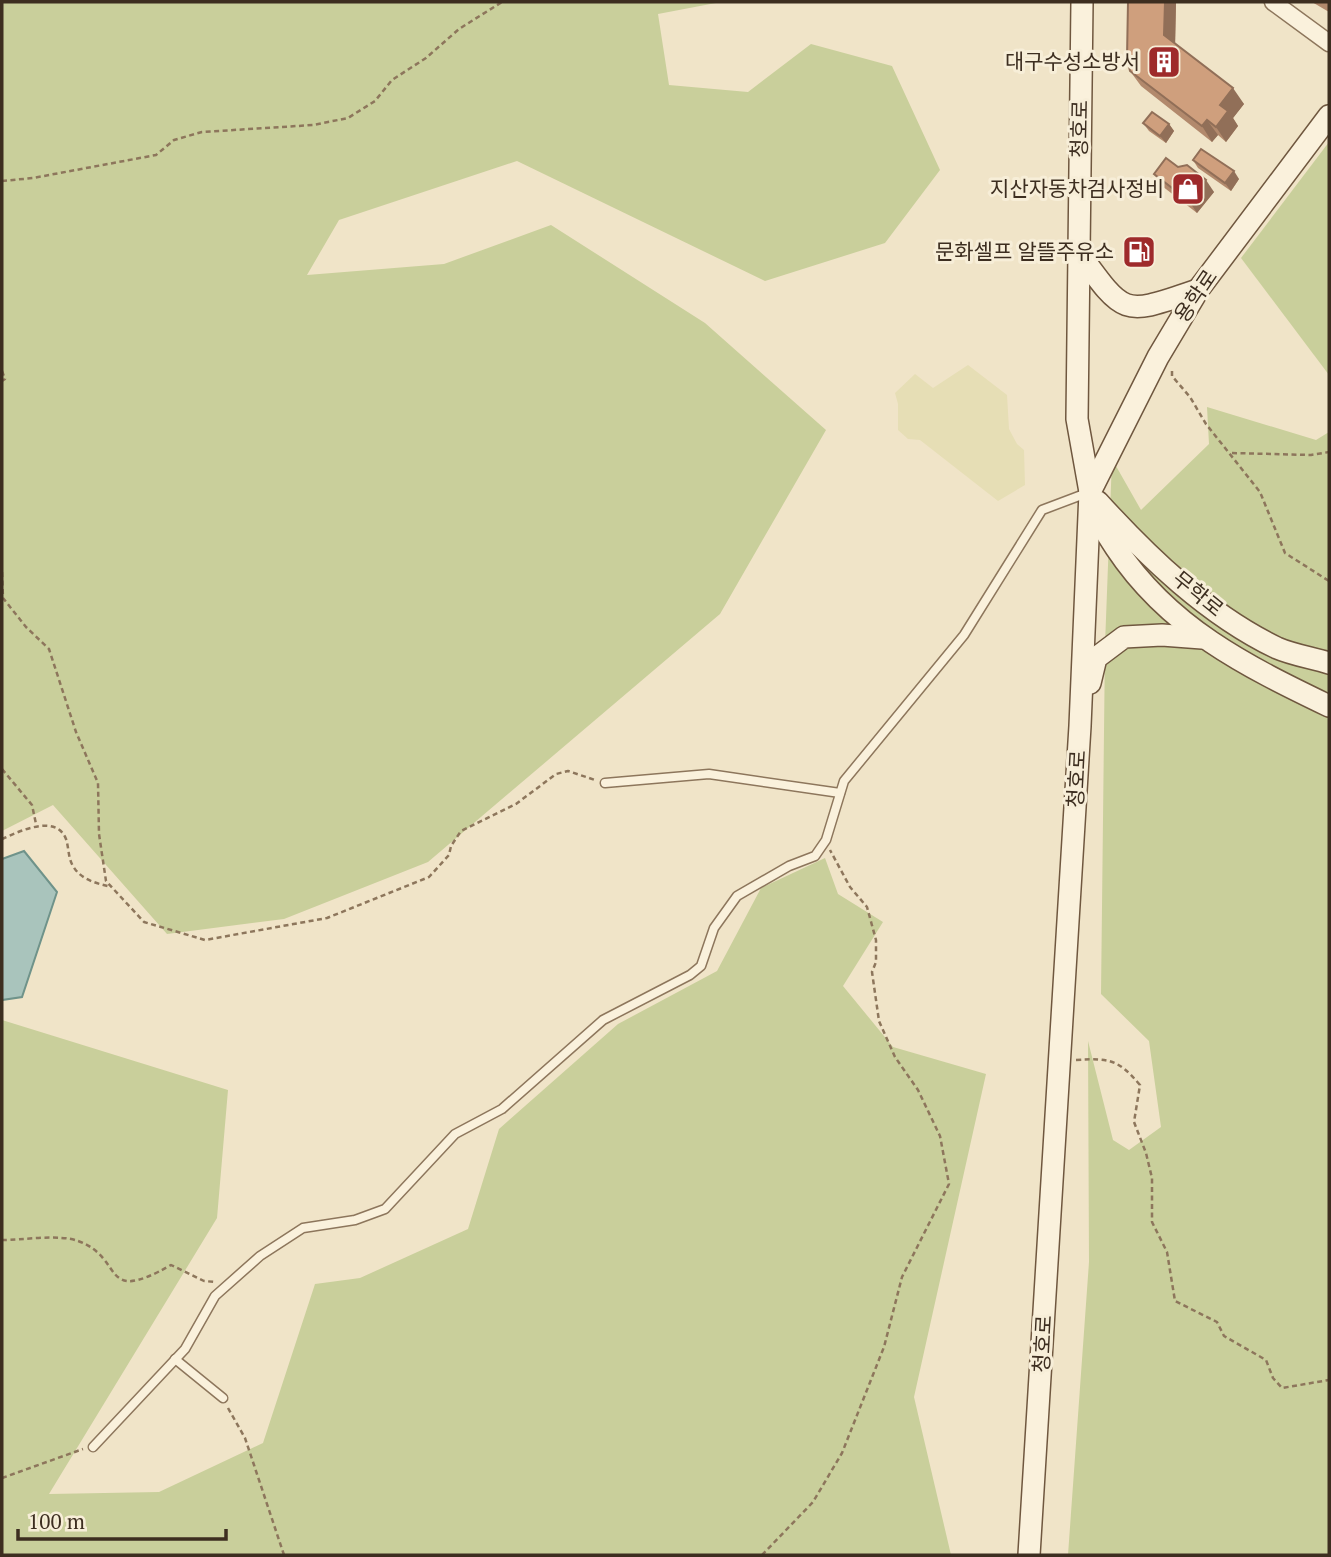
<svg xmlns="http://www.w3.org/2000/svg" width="1331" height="1557" viewBox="0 0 1331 1557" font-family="'PT Serif','Noto Sans KR',serif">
<rect width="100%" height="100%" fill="#f0e4c8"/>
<polygon fill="#e6deb5" points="968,365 1007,395 1009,429 1017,444 1024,450 1025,485 998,501 920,440 908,439 898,430 898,404 895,393 915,374 933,388"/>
<g fill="#c9cf9b">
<polygon points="2,2 721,2 658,14 669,85 748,92 811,44 892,66 940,170 885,243 765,281 517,161 339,220 307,275 444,264 551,225 705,323 826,430 720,614 428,862 284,919 167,934 53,805 2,831"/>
<polygon points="1329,142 1329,375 1241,258"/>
<polygon points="1207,407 1316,440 1329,432 1329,1555 1068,1555 1089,1262 1088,1041 1113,1140 1129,1150 1161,1127 1149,1041 1101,994 1105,645 1112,459 1141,510 1209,444"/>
<polygon points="825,858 838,894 883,922 843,986 893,1047 986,1074 914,1397 951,1555 2,1555 2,1020 228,1090 217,1218 49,1494 159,1492 263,1443 315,1284 360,1278 468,1229 499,1129 618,1024 717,971 761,888"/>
</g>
<polygon fill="#a9c4bc" stroke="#6f938a" stroke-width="2" points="24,851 57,892 22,997 2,1000 2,859"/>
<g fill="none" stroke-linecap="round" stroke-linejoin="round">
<defs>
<g id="service">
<polyline points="605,783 709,774 840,793"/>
<polyline points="175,1359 223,1398"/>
<polyline points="93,1447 185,1349 215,1296 260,1256 303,1228 355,1220 385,1209 455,1134 502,1109 603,1020 690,975 701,966 714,928 737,896 789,866 815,856 826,840 844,781 964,635 1042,510 1087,493"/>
</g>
<polyline id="minor" points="1273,2 1329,43"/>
<g id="secondary">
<path d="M1079,253C1126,318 1123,315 1198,290"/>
<polyline points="1090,492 1158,357 1198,290 1329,116"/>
<path d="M1092,501C1097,519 1106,533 1116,548C1169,628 1246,666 1329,706"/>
<path d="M1098,502C1148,557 1208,615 1277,648C1293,655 1313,658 1329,663"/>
<polyline points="1090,683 1096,658 1124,637 1162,635 1202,638"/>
<polyline points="1029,1555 1080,726 1090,492 1077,419 1082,2"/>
</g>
</defs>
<use href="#service" stroke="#8d765c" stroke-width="11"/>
<use href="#minor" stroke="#8d765c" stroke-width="19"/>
<use href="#secondary" stroke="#6f573f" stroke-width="24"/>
<g stroke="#8d765c" stroke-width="2.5" stroke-dasharray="5 3.5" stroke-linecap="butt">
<polyline points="2,181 33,178 156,155 174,140 202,132 313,125 348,118 375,101 392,80 426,58 459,29 502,2"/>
<polyline points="2,371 5,379 2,381"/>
<polyline points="1172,371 1172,376 1190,397 1206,424 1260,492 1285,553 1329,581"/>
<polyline points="1232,453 1311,455 1329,452"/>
<polyline points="2,572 3,598 26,627 49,649 76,732 98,783 99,834 106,881 144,922 205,940 327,918 429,877 449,855 451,846 461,831 516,804 556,774 568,771 595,780"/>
<polyline points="2,769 32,805 36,824"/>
<path d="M2,839C18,832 56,813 66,839C69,848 68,858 73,866C81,880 96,883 111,887"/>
<path d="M1076,1060C1109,1058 1118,1059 1140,1085L1134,1122L1146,1153L1152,1178V1222L1167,1252L1175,1301L1217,1322L1224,1336L1266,1360L1273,1378L1282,1388L1329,1380"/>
<path d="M2,1240C21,1240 61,1234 78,1241C126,1258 99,1306 171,1265L204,1281L215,1282"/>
<polyline points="228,1408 245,1438 284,1555"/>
<polyline points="2,1478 83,1449"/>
<polyline points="762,1555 813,1502 842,1453 884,1347 902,1277 949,1184 940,1136 918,1090 895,1057 879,1021 872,972 876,962 876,940 867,907 850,887 830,850"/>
</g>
<use href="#service" stroke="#faf1dc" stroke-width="8"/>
<use href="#minor" stroke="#faf1dc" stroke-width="16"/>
<use href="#secondary" stroke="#faf1dc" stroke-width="21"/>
</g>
<g fill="#b2896c">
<polygon points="1128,2 1176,2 1175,43 1244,104 1233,118 1238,126 1226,142 1218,135 1212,142 1141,86 1130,71"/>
<polygon points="1312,2 1329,2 1329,12"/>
<polygon points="1143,123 1169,124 1174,131 1166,143 1149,131"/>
<polygon points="1193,160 1239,179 1231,191 1198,168"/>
<polygon points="1178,167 1214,192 1197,213 1162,186 1154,174"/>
</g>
<g fill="#916f58">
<polygon points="1165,2 1176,2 1175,50 1164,35"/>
<polygon points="1233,88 1244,104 1233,118 1238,126 1226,142 1216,127 1220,105"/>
<polygon points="1207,120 1218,135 1212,142 1202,126"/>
<polygon points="1169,124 1174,131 1166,143 1160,136"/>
<polygon points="1234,171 1239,179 1231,191 1225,183"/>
<polygon points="1206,180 1214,192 1197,213 1189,201"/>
</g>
<g fill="#cf9f7d" stroke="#916f58" stroke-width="2">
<polygon points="1128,2 1165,2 1164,35 1233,88 1220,105 1228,111 1216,127 1207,120 1202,126 1130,71 1127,58"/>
<polygon points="1152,112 1169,124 1160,136 1143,123"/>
<polygon points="1201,149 1234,171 1225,183 1193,160"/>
<polygon points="1166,158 1178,167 1187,165 1206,180 1189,201 1154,174"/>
</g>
<defs>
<symbol id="building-square" viewBox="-11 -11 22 22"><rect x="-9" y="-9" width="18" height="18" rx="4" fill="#9e2a2b" stroke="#f7eed8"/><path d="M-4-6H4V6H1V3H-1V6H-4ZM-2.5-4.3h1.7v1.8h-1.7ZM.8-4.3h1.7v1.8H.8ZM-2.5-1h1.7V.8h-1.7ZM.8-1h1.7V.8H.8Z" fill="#fff"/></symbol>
<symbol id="shop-square" viewBox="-11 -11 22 22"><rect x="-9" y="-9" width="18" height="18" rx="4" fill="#9e2a2b" stroke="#f7eed8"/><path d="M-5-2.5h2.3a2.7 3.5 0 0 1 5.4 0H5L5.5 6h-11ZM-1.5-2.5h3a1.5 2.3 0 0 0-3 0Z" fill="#fff"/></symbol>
<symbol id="fuel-square" viewBox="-11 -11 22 22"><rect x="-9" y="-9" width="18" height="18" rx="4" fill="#9e2a2b" stroke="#f7eed8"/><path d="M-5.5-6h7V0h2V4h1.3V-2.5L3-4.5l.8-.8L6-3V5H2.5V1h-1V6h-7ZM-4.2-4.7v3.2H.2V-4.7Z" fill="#fff"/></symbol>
</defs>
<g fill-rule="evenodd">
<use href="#building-square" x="1145" y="43" width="38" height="38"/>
<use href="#shop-square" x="1169" y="170" width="38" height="38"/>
<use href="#fuel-square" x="1120" y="233" width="38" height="38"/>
</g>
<g text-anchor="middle" stroke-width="6" stroke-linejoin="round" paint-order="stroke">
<g font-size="21" fill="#3d2e20" stroke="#f7eed8" text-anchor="end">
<text x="1140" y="69">대구수성소방서</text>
<text x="1164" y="196">지산자동차검사정비</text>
<text x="1114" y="259">문화셀프 알뜰주유소</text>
</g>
<g font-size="21" fill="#3d2e20" stroke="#f7eed8">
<text transform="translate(1080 129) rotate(-89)" y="7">청호로</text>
<text transform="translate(1196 296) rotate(-56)" y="7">용학로</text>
<text transform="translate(1198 594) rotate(39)" y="7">무학로</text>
<text transform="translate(1077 779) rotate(-87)" y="7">청호로</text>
<text transform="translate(1043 1344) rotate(-87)" y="7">청호로</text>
</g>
</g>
<rect width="1331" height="1557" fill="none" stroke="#3d2e20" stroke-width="7"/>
<path d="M18 1529v10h208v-10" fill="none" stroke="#3d2e20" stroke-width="3.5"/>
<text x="28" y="1529" font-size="21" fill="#3d2e20" stroke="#f7eed8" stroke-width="5" paint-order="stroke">100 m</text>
</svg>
